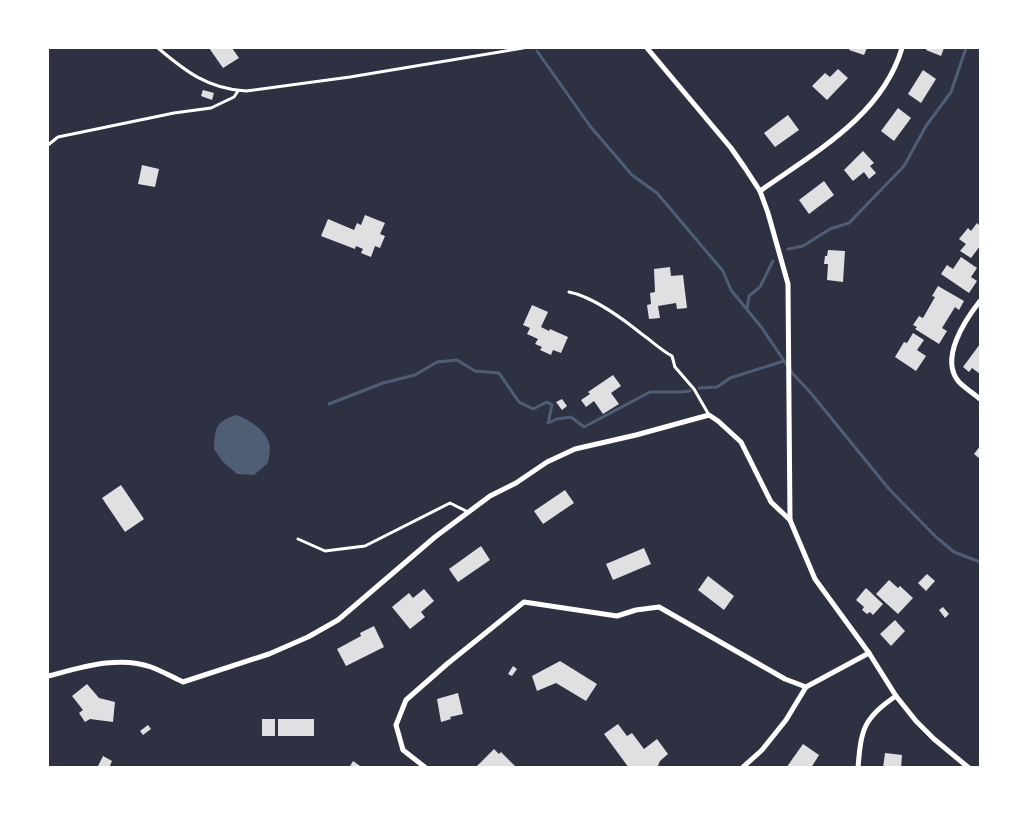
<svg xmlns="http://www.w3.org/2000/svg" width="1028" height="815" viewBox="0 0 1028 815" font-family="Inter,sans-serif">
<rect width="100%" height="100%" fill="#2d3142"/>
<path fill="#4f5d75" d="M236,415C248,419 265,429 269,443C271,448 269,457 268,463L254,475L237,474L222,461L214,449C215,428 215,422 236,415Z"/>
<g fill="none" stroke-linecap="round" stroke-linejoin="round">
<g stroke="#4f5d75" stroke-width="3">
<polyline points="537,51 590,126 632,175 657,193 723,271 731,290 762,328 793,374 810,392 889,489 936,537 954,552 980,562"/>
<polyline points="788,249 803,246 830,229 849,223 904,166 926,126 951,92 966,48"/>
<polyline points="747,309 749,296 760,287 773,261"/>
<polyline points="699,388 717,387 730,378 784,361"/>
<polyline points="329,404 383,383 415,375 437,362 457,360 475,371 499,373 519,402 533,409 547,402 552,405 548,423 557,419 571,417 584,427 650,392 681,392 690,391"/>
</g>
</g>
<g fill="#e0e0e3">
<polygon points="209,48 232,48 239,58 223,68"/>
<polygon points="850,48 867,48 864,55 849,50"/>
<polygon points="927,48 944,48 941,56 926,50"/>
<polygon points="838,69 848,78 827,100 812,86 825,73 830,77"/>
<polygon points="923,70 936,79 921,103 908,94"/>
<polygon points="203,90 214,93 212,100 201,96"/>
<polygon points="898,108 911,118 894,141 881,131"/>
<polygon points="788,115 799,130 775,147 764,133"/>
<polygon points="863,151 874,163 870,166 876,173 869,179 864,172 853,181 844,170"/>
<polygon points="142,165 159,169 155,187 138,184"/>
<polygon points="824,181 834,195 809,214 799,200"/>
<polygon points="365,215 385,223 380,234 385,236 380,248 375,246 371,257 361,253 363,249 356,246 355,249 321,236 328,219 354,230 357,223 361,225"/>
<polygon points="977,223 980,226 980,246 971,258 960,251 966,244 959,239 968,228 971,231"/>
<polygon points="828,250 845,251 843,282 827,280 828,264 824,264 825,256 827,256"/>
<polygon points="961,257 977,268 971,277 977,281 969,293 941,274 947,265 953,269"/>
<polygon points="670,267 671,276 683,275 687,308 677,309 676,303 658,306 660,318 649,319 647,305 651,304 650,293 655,292 654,269"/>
<polygon points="938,286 964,301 959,310 955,307 942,328 947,331 939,344 915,329 917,327 913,325 919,316 923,318 935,297 932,296"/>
<polygon points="532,305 548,312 541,327 549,331 550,329 568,337 561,353 553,350 551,355 540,350 542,347 535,344 538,339 527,334 530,328 523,325"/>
<polygon points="913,333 924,340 917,350 926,356 916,371 895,357 904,342 907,343"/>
<polygon points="980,344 980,374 972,368 969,372 963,367"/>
<polygon points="613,375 621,386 611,393 619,404 603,414 594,401 586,407 581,400 590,394 588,392"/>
<polygon points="562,399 567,406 562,410 556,402"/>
<polygon points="980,446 980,459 974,454"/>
<polygon points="121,485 144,519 125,532 102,498"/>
<polygon points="565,490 574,503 543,524 534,511"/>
<polygon points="481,546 490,560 458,582 449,569"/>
<polygon points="644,548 651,564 613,580 606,564"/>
<polygon points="927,574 935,581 926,591 918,583"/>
<polygon points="708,576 734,596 724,610 698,590"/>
<polygon points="889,580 898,588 900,586 913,598 898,614 876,594"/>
<polygon points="866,588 883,604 873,615 870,612 867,614 862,610 864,607 856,600"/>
<polygon points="424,589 434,601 421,612 425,617 410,629 392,607 409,593 413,598"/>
<polygon points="943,607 949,614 945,618 939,610"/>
<polygon points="895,620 905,631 891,646 880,634"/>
<polygon points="374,626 384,647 346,666 337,649 361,636 360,633"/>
<polygon points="560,661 597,684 586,701 556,683 537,691 532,676"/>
<polygon points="513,666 517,669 512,676 508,674"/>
<polygon points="87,684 99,698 115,702 113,722 90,719 85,722 79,713 83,710 72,696"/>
<polygon points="458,693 463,714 450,717 451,719 441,722 437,699"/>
<rect x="262" y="719" width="13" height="17"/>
<rect x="278" y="719" width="36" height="17"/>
<polygon points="618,724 627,736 632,733 644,749 657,739 668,754 660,761 657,768 629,768 604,734"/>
<polygon points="148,725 151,729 143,735 140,731"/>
<polygon points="803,744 819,755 811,768 786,768"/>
<polygon points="494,749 499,754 501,752 517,768 478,768 477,766"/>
<polygon points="885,753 902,755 901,768 883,768"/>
<polygon points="103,756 112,761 109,768 97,768"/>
<polygon points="353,761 363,768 349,768"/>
</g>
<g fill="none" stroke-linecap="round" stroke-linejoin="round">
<g stroke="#fff" stroke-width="3">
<path d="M158,48C185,71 208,89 246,91L350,77L523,48"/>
<polyline points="48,145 58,137 174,113 211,108 234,97 238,91"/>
<path d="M569,292C594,297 623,319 643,335C653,342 661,350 672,356L675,367L694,389L709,415"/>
<polyline points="298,539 325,551 365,546 450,503 468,512"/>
</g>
<g stroke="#fff" stroke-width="5">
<polyline points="647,48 731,148 745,168 760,191 768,213 788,284 790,520 815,579 869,653 896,696 916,721 934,739 969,768"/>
<path d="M760,191C815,152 882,116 902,48"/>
<path d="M980,301C965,320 939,359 959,382C965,388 974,394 980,399"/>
<path d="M48,676C80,668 118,655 151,667C162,671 172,677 183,682L269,654L308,637L338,620L435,537L490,496L516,483L547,462L575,449L636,435L709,415L718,421L741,442L771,502L790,520"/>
<polyline points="806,687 869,653"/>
<polyline points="426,768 403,750 396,725 406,700 447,664 524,602 617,616 636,610 659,607 785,679 806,687 786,720 762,750 742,768"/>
<path d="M858,768C861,730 863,718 896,696"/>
</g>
</g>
<rect width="1028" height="815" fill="none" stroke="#ffffff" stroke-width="98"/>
</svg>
